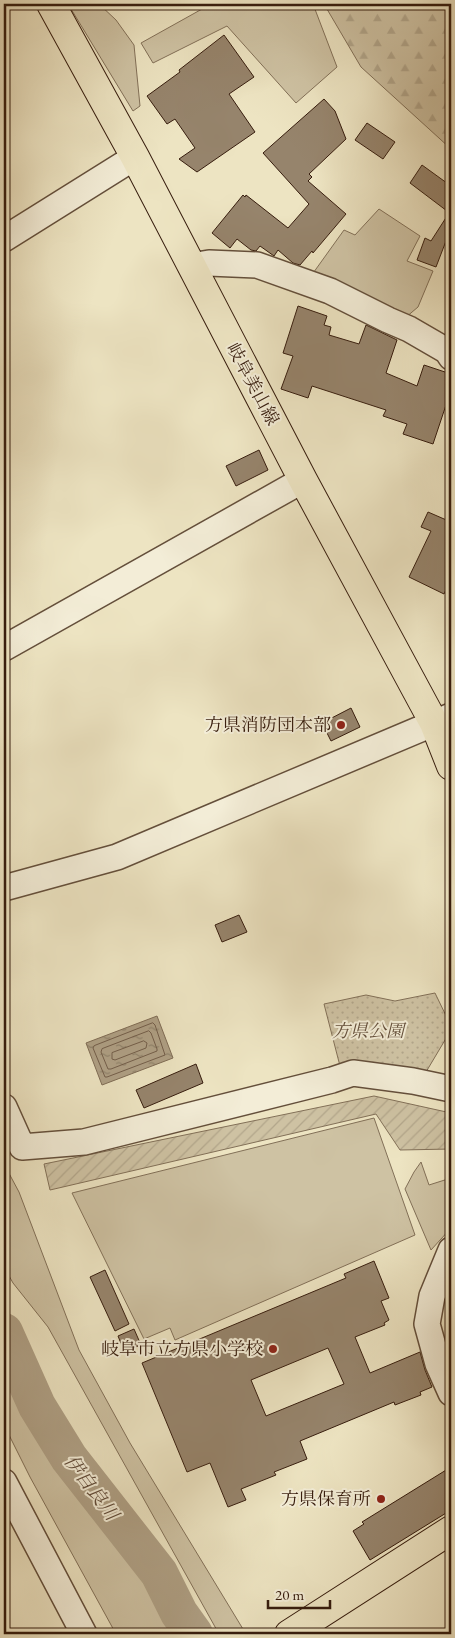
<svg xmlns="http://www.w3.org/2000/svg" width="455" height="1638" viewBox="0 0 455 1638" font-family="'EB Garamond','Noto Serif JP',serif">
<defs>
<pattern id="forest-firs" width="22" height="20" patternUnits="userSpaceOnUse" patternTransform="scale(1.25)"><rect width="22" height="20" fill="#cec2a3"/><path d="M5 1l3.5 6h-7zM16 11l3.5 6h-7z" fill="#b2a68b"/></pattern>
<pattern id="park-dots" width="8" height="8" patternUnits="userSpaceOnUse" patternTransform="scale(1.25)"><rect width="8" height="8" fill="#cec2a3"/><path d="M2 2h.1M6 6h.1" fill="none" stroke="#b2a68b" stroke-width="1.8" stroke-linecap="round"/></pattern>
<pattern id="garden-furrows" width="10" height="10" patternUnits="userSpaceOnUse" patternTransform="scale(1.25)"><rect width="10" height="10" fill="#cec2a3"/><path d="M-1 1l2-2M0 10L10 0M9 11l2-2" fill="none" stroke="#b2a68b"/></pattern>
<pattern id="water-ripples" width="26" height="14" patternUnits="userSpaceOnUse" patternTransform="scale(1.25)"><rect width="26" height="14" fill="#afa085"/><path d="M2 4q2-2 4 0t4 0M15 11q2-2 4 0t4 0" fill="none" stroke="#8f826b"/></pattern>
</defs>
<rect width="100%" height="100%" fill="#ede4c2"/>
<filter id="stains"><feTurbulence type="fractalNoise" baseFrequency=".004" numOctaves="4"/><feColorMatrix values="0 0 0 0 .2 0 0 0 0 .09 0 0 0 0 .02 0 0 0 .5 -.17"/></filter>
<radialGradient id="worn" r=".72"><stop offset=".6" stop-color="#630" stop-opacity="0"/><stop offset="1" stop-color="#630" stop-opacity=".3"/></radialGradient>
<g fill="#cec2a3" stroke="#827058">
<polygon points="68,4 99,4 116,20 134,45 140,106 133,111"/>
<polygon points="211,4 313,4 337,67 296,103 227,26 153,63 141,43"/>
<polygon points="379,209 420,236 407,261 433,271 418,307 405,318 311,276 344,230 355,235"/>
<polygon points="374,1118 415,1235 175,1340 170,1328 144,1339 72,1193"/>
<polygon points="421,1162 429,1185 451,1178 451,1228 431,1250 405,1189 414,1172"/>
<polygon points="4,1164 19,1192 79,1350 130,1443 246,1634 219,1634 48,1327 13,1283 4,1267"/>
<polygon points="4,1374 158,1604 177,1634 116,1634 30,1477 4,1425"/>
</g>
<polygon fill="url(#forest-firs)" stroke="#827058" points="324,4 451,4 451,149 361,67"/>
<polygon fill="url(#park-dots)" stroke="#827058" points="435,993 451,1026 451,1030 426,1072 340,1066 324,1004 366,995 395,1001"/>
<polygon fill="url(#garden-furrows)" stroke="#827058" points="374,1096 451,1113 451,1149 400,1150 376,1114 50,1190 44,1164"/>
<polygon fill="url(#water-ripples)" stroke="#7f6c55" points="157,1016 173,1058 102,1085 86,1043"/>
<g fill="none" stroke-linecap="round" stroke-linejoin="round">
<g stroke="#735e4a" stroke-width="1">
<polygon points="153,1023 155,1025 165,1055 107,1077 105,1077 93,1048 94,1046"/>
<polygon points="149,1031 151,1033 157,1049 157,1051 111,1069 108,1069 101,1052 102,1049"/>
<polygon points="144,1041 147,1043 146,1048 115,1060 112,1059 112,1053"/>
</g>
<polyline stroke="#afa085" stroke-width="38" points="4,1332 37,1406 69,1458 159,1573 179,1613 194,1634"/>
</g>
<g fill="#96846c" stroke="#371d0e" fill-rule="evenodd">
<polygon points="224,35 254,77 229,94 255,132 197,172 179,159 195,148 175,119 167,124 147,96 180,72 179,70"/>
<polygon points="324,99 335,111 346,139 309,174 312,177 308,181 346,214 313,253 312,251 300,265 293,263 278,250 274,256 260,246 256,251 251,250 237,239 230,248 212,233 243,195 245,197 246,195 288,228 309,204 263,153"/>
<polygon points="367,123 395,142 383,159 355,140"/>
<polygon points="422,165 451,186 451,214 410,183"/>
<polygon points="449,213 451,214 451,228 436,267 417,260 425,238 431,241"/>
<polygon points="298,306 327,316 324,325 331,327 329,335 359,344 366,325 397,340 386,373 417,386 424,365 451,374 451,390 433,444 403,434 407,424 383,416 386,410 312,386 308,398 281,389 293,356 283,353"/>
<polygon points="259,450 268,470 236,486 226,466"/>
<polygon points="428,512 451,522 451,579 444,594 409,577 431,531 421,527"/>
<polygon points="351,708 360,727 331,741 322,723"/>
<polygon points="239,915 247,932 222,942 215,925"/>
<polygon points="196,1064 203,1083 144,1108 136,1090"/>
<path d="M374,1261L389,1298L381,1301L389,1320L384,1323L385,1325L355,1337L370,1373L420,1352L425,1370L432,1387L420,1392L421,1395L395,1405L394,1402L300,1441L307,1459L274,1472L276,1475L241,1489L246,1500L228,1507L210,1463L187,1472L142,1363L346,1278L344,1274ZM328,1348L344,1384L266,1416L251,1380Z"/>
<polygon points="105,1270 129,1324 115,1331 90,1277"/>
<polygon points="134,1329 141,1345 124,1351 118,1336"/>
<polygon points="451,1467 451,1510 370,1560 353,1531 364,1524 362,1522"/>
</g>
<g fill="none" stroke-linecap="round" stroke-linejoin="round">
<defs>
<g id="minor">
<polyline points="4,239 135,157"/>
<polyline points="191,266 209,263 257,265 330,291 388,320 409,329 447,351 451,357"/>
<polyline points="4,648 303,480"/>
<polyline points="4,888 117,857 451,716"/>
<polyline points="4,1107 22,1147 84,1142 332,1080 353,1073 413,1081 451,1089"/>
<polyline points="451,1250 432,1296 427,1324 438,1364 451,1393"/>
<polyline points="4,1482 84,1634"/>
</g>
<g id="major">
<polyline points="51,4 135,157 303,480 434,723 451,766"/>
<polyline points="289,1634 451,1530"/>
</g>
</defs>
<use href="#minor" stroke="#644f3b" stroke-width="28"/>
<use href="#major" stroke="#371d0e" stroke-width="30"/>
<use href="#minor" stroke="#f3edd7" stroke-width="25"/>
<use href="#major" stroke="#ede4c2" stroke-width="28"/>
</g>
<g fill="#8f2418" stroke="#f3edd7" stroke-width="2">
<circle cx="341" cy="725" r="5"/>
<circle cx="273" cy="1349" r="5"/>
<circle cx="381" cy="1499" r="5"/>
</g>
<g text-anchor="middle" stroke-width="4" stroke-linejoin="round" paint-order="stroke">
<g font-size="18" fill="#371d0e" stroke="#f3edd7">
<text transform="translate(253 384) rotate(62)" y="6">岐阜美山線</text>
</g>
<g font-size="18" fill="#371d0e" stroke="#f3edd7" text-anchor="end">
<text x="331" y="731">方県消防団本部</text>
<text x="263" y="1355">岐阜市立方県小学校</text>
<text x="371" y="1505">方県保育所</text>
</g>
<g font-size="18" font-style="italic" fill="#644f3b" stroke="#f3edd7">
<text x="368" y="1037">方県公園</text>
</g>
<g font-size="19" font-style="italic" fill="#614b38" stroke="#f3edd7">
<text transform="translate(92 1487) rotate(53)" y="7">伊自良川</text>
</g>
</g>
<rect width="455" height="1638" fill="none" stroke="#ede4c2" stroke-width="20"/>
<rect x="5" y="5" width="445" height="1628" fill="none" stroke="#371d0e" stroke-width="2.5"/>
<rect x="10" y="10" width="435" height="1618" fill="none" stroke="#371d0e"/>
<path d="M268 1600v8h62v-8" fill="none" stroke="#371d0e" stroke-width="2.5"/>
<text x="275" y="1600" font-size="15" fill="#371d0e" stroke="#f3edd7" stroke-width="4" paint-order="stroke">20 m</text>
<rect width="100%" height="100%" filter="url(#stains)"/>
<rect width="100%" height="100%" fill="url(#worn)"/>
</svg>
